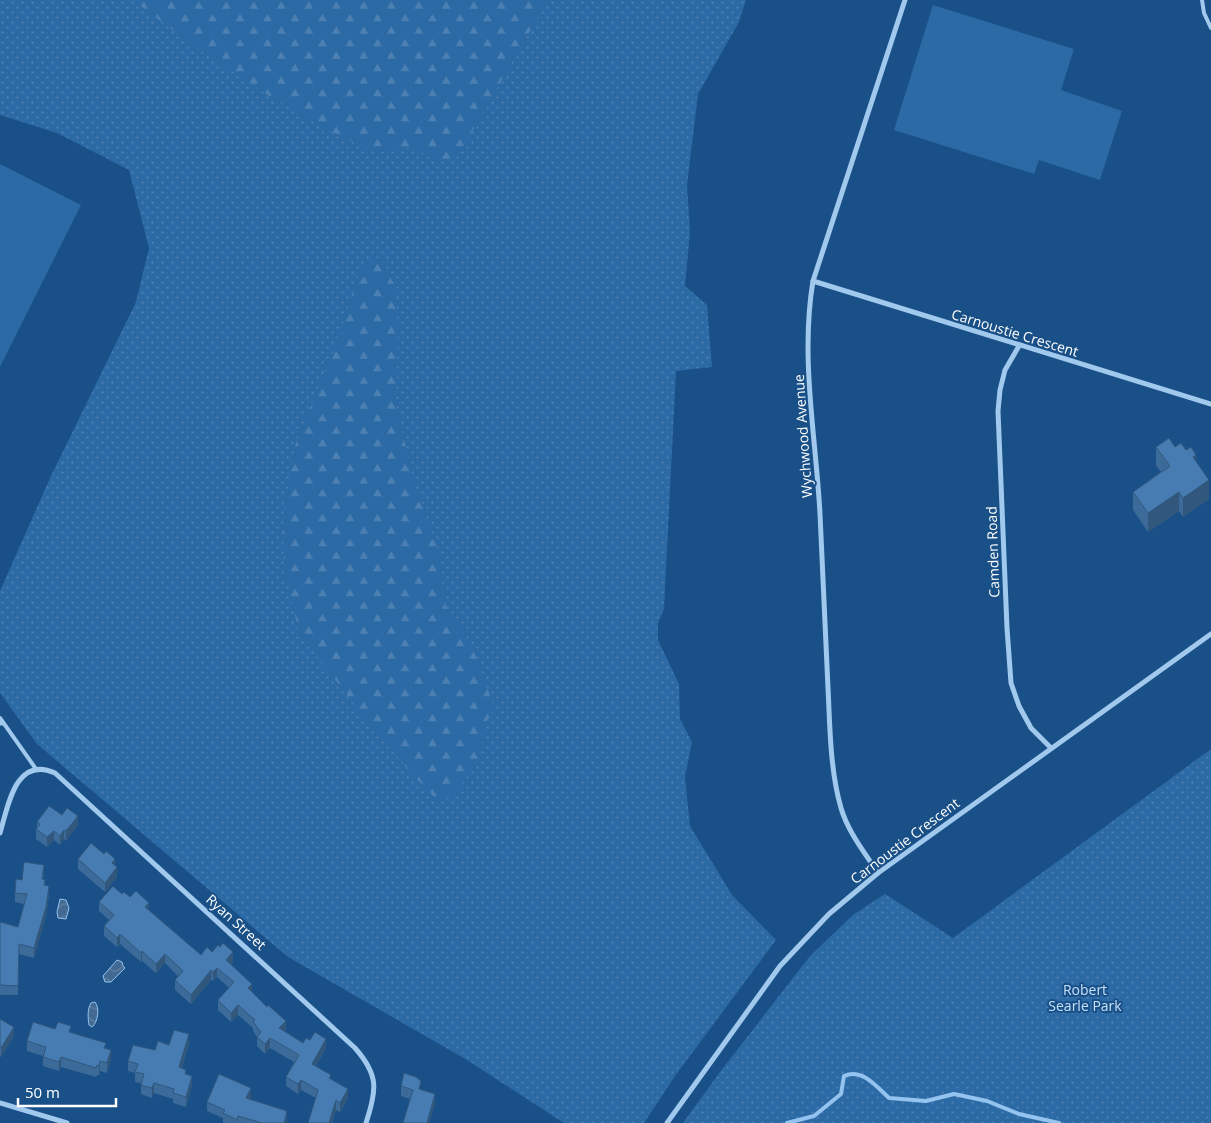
<svg xmlns="http://www.w3.org/2000/svg" width="1211" height="1123" viewBox="0 0 1211 1123" font-family="'Open Sans',sans-serif">
<defs>
<pattern id="grass-dots" width="8" height="8" patternUnits="userSpaceOnUse" patternTransform="scale(1.25)"><rect width="8" height="8" fill="#2c6aa5"/><path d="M2 2h.1M6 6h.1" fill="none" stroke="#4c80b2" stroke-width="1.8" stroke-linecap="round"/></pattern>
<pattern id="forest-firs" width="22" height="20" patternUnits="userSpaceOnUse" patternTransform="scale(1.25)"><rect width="22" height="20" fill="#2c6aa5"/><path d="M5 1l3.5 6h-7zM16 11l3.5 6h-7z" fill="#4c80b2"/></pattern>
<pattern id="water-waves" width="16" height="10" patternUnits="userSpaceOnUse" patternTransform="scale(1.25)"><rect width="16" height="10" fill="#436a93"/><path d="M0 5q4-4 8 0t8 0" fill="none" stroke="#5f80a3"/></pattern>
</defs>
<rect width="100%" height="100%" fill="#195087"/>
<g fill="url(#grass-dots)">
<polygon points="0,0 746,0 739,22 698,94 687,185 690,232 685,286 707,305 712,367 676,371 664,609 658,623 658,640 679,684 680,719 692,742 685,777 690,826 732,895 776,940 675,1076 644,1123 564,1123 467,1060 288,957 37,744 0,693 0,591 50,478 136,302 149,248 129,170 57,133 0,115"/>
<polygon points="1211,749 1211,1123 683,1123 720,1072 810,956 853,915 885,894 953,938"/>
</g>
<g fill="url(#forest-firs)">
<polygon points="133,0 548,0 456,159 437,159 410,147 377,153 320,126 268,95 195,47"/>
<polygon points="382,259 394,285 398,324 396,405 415,485 440,555 446,607 471,644 495,709 487,721 481,754 457,792 439,802 412,774 366,720 299,632 284,569 283,516 296,442 336,345 362,264"/>
</g>
<g fill="#2c6aa5">
<polygon points="933,5 1074,49 1061,90 1122,111 1100,180 1039,160 1034,174 894,130"/>
<polygon points="0,164 81,205 0,367"/>
</g>
<g fill="url(#water-waves)" stroke="#94c3ef">
<polygon points="60,899 66,900 69,908 66,919 58,918 57,912"/>
<polygon points="117,960 122,962 123,966 125,968 111,982 105,982 103,976"/>
<path d="M95,1002C100,1008 98,1022 92,1027L89,1025C88,1019 87,1009 91,1003Z"/>
</g>
<g fill="none" stroke-linecap="round" stroke-linejoin="round">
<path stroke="#94c3ef" stroke-width="4" d="M787,1123L814,1116L841,1094L844,1076C862,1068 876,1086 889,1098L926,1101L954,1094L987,1101L1019,1114L1059,1123"/>
<g stroke="#a1c8ed" stroke-width="4">
<polyline points="1202,0 1204,13 1211,28"/>
<polyline points="0,718 36,769"/>
</g>
<g stroke="#a1c8ed" stroke-width="5">
<polyline points="813,281 1211,404"/>
<polyline points="1019,346 1005,370 1000,390 998,411 1007,628 1011,683 1019,706 1031,728 1051,748"/>
<polyline points="0,723 2,723"/>
<path d="M0,833C8,807 15,755 55,773L355,1048C379,1075 377,1090 366,1123"/>
<path d="M878,873C865,853 848,832 841,808C830,770 830,727 828,688C825,630 823,572 820,514C816,437 800,358 813,281L905,0"/>
<polyline points="0,1103 67,1123"/>
<polyline points="667,1123 780,966 829,914 878,873 1211,634"/>
</g>
</g>
<g fill="#3c6b99">
<polygon points="1156,447 1175,447 1186,450 1196,462 1209,499 1183,517 1179,511 1148,532 1133,510 1133,492 1161,472 1156,466"/>
<polygon points="62,815 78,825 66,841 64,839 60,845 54,840 47,847 36,839 36,829 37,826 37,822"/>
<polygon points="78,859 115,866 117,877 105,892 78,869"/>
<polygon points="44,874 43,879 49,895 46,916 34,958 19,954 18,995 0,995 0,922 18,927 24,904 15,902 15,893 22,880"/>
<polygon points="122,894 130,897 149,910 201,955 212,952 233,962 231,965 252,992 286,1031 285,1031 303,1043 326,1048 316,1066 331,1079 348,1099 340,1112 336,1110 332,1123 308,1123 316,1098 301,1090 298,1094 286,1086 286,1077 294,1062 270,1048 265,1054 257,1046 257,1037 253,1031 253,1028 238,1015 231,1022 218,1010 218,1000 229,988 217,977 213,981 211,980 191,1004 175,990 175,980 178,976 165,963 156,973 142,961 141,962 120,944 117,947 104,936 104,926 109,920 99,911 99,902"/>
<polygon points="0,1019 14,1036 1,1057 0,1056"/>
<polygon points="55,1029 71,1032 106,1048 111,1059 107,1073 100,1071 99,1075 97,1075 96,1077 61,1067 59,1071 43,1066 43,1056 27,1051 27,1041"/>
<polygon points="189,1044 182,1068 186,1074 192,1085 186,1107 173,1103 173,1099 154,1093 152,1098 141,1094 141,1083 135,1082 135,1073 128,1071 128,1061 169,1045"/>
<polygon points="401,1086 421,1090 435,1103 429,1123 403,1123 410,1099 401,1096"/>
<polygon points="251,1098 250,1099 287,1120 287,1123 223,1123 223,1118 207,1111 207,1102"/>
</g>
<g fill="#31577d">
<polygon points="1196,455 1196,474 1193,457"/>
<polygon points="1209,480 1209,499 1183,517 1183,498"/>
<polygon points="1179,492 1179,511 1148,532 1148,513"/>
<polygon points="78,816 78,825 66,841 66,831"/>
<polygon points="64,830 64,839 60,845 60,836"/>
<polygon points="54,831 54,840 47,847 47,837"/>
<polygon points="115,859 115,868 112,863"/>
<polygon points="117,867 117,877 105,892 105,883"/>
<polygon points="49,886 49,895 46,916 34,958 34,948"/>
<polygon points="149,903 149,913 145,907"/>
<polygon points="120,934 120,944 117,947 117,938"/>
<polygon points="142,951 142,961 141,962 141,953"/>
<polygon points="233,952 233,962 226,970 226,960"/>
<polygon points="165,954 165,963 156,973 156,964"/>
<polygon points="217,968 217,977 213,981 213,972"/>
<polygon points="211,970 211,980 191,1004 191,995"/>
<polygon points="252,984 252,994 248,988"/>
<polygon points="238,1005 238,1015 231,1022 231,1013"/>
<polygon points="286,1021 286,1031 279,1038 279,1028"/>
<polygon points="14,1027 14,1036 1,1057 1,1048"/>
<polygon points="189,1034 189,1044 179,1077 179,1067"/>
<polygon points="270,1038 270,1048 265,1054 265,1044"/>
<polygon points="326,1039 326,1048 312,1073 312,1064"/>
<polygon points="111,1050 111,1059 107,1073 107,1063"/>
<polygon points="61,1057 61,1067 59,1071 59,1062"/>
<polygon points="100,1061 100,1071 99,1075 99,1066"/>
<polygon points="192,1076 192,1085 186,1107 186,1097"/>
<polygon points="301,1080 301,1090 298,1094 298,1084"/>
<polygon points="154,1083 154,1093 152,1098 152,1088"/>
<polygon points="251,1088 251,1098 246,1108 246,1098"/>
<polygon points="348,1089 348,1099 340,1112 340,1103"/>
<polygon points="435,1094 435,1103 429,1123 427,1123"/>
<polygon points="336,1100 336,1110 332,1123 329,1123"/>
<polygon points="287,1111 287,1123 284,1123"/>
</g>
<g fill="#467cb2" stroke="#31577d">
<polygon points="1169,438 1175,447 1181,443 1186,450 1191,447 1196,455 1193,457 1209,480 1183,498 1179,492 1148,513 1133,492 1170,466 1156,447"/>
<polygon points="49,806 62,815 67,808 78,816 66,831 64,830 60,836 54,831 47,837 36,829 40,824 37,822"/>
<polygon points="91,843 104,854 106,851 115,859 112,863 117,867 105,883 78,859"/>
<polygon points="24,862 44,865 42,879 45,880 44,885 49,886 46,907 34,948 19,944 18,986 0,985 0,922 18,927 27,894 15,893 16,879 22,880"/>
<polygon points="113,886 122,894 124,892 130,897 136,891 149,903 145,907 201,955 207,947 212,952 218,945 220,947 223,943 233,952 226,960 252,984 248,988 267,1007 268,1005 286,1021 279,1028 303,1043 306,1038 310,1040 315,1032 326,1039 312,1064 331,1075 329,1078 348,1089 340,1103 336,1100 329,1123 308,1123 318,1090 301,1080 298,1084 286,1077 299,1055 270,1038 265,1044 257,1037 261,1032 253,1022 255,1020 238,1005 231,1013 218,1000 234,982 217,968 213,972 211,970 191,995 175,980 183,971 165,954 156,964 142,951 141,953 120,934 117,938 104,926 114,915 99,902"/>
<polygon points="0,1019 14,1027 1,1048 0,1047"/>
<polygon points="33,1022 55,1029 58,1022 71,1026 69,1032 106,1043 104,1048 111,1050 107,1063 100,1061 99,1066 97,1065 96,1068 61,1057 59,1062 43,1057 46,1047 27,1041"/>
<polygon points="174,1030 189,1034 179,1067 186,1070 185,1074 192,1076 186,1097 173,1093 174,1089 154,1083 152,1088 141,1085 144,1074 135,1072 138,1064 128,1061 133,1045 155,1050 158,1041 169,1045"/>
<polygon points="404,1073 416,1077 421,1081 419,1089 435,1094 427,1123 403,1123 413,1090 401,1086"/>
<polygon points="219,1074 251,1088 246,1098 287,1111 284,1123 262,1123 238,1116 237,1120 223,1113 225,1110 207,1102"/>
</g>
<g text-anchor="middle" stroke-width="4" stroke-linejoin="round" paint-order="stroke">
<g font-size="14" fill="#fff" stroke="#195087">
<text transform="translate(1015 333) rotate(17)" y="5">Carnoustie Crescent</text>
<text transform="translate(803 436) rotate(-94)" y="5">Wychwood Avenue</text>
<text transform="translate(993 552) rotate(-92)" y="5">Camden Road</text>
<text transform="translate(905 841) rotate(-37)" y="5">Carnoustie Crescent</text>
<text transform="translate(236 922) rotate(42)" y="5">Ryan Street</text>
</g>
<g font-size="14" fill="#c7e0f9" stroke="#195087">
<text x="1085" y="995">Robert<tspan x="1085" dy="16">Searle Park</tspan></text>
</g>
</g>
<path d="M18 1098v8h98v-8" fill="none" stroke="#ffffff" stroke-width="2.5"/>
<text x="25" y="1098" font-size="15" fill="#ffffff" stroke="#195087" stroke-width="4" paint-order="stroke">50 m</text>
</svg>
